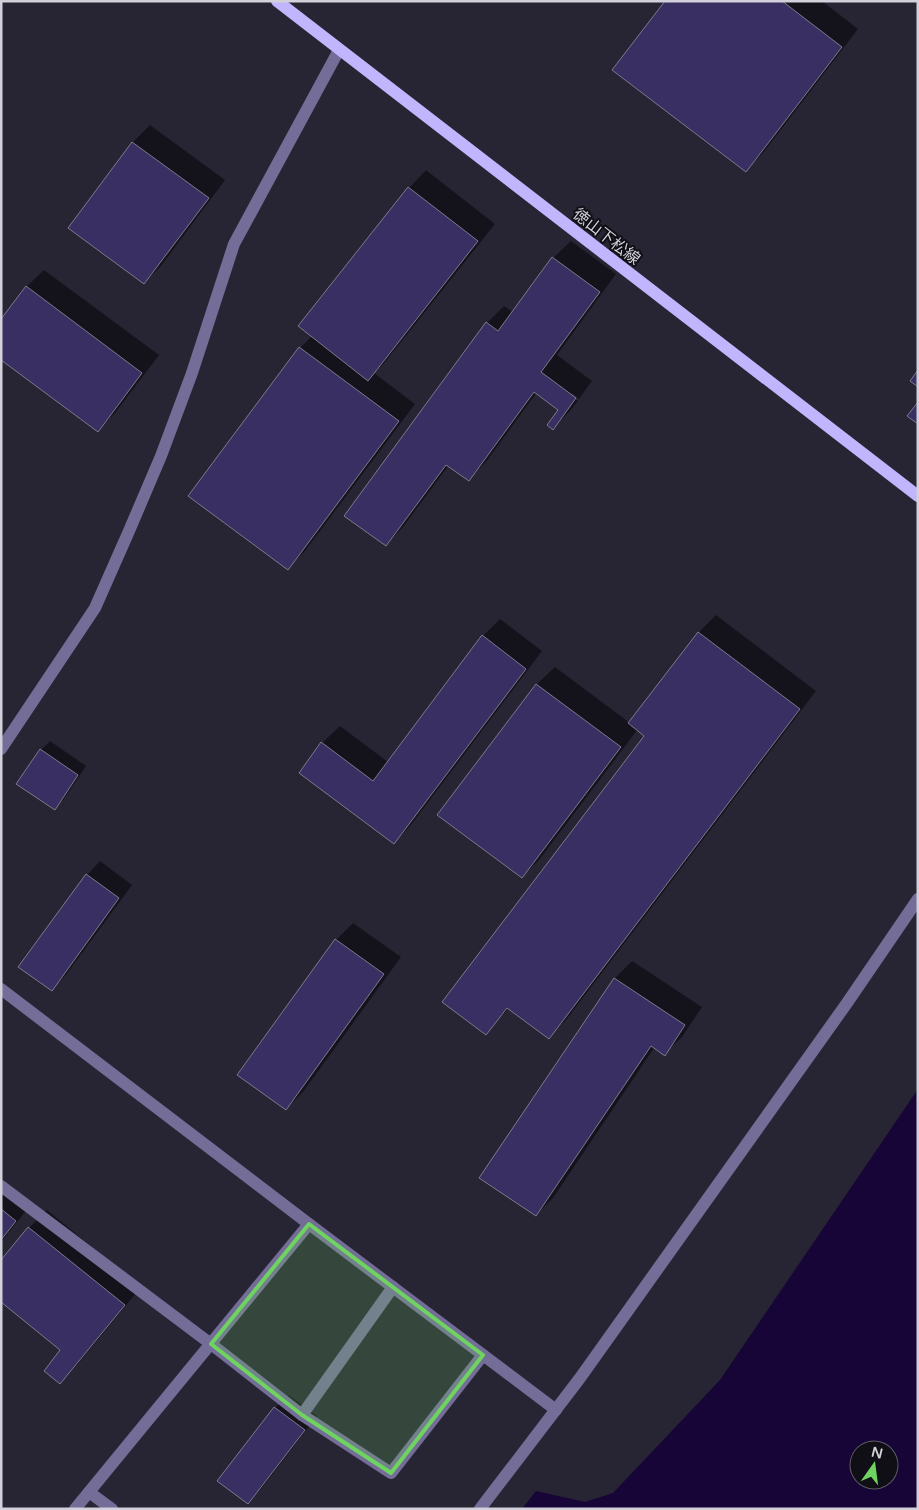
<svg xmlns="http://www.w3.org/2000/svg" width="919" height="1510" viewBox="0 0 919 1510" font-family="'Varela Round','Noto Sans JP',sans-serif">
<rect width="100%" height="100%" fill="#272534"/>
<path fill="#160536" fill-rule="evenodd" d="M918,1089V1509H522L536,1491L585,1502L613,1493L720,1380ZM859,1450H889V1480H859Z"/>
<g fill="#0007">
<polygon points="666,1 822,1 858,29 763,153 746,170"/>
<polygon points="150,125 225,180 161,266 144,283 70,228 133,142"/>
<polygon points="426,170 495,224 385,362 374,373 415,404 305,551 288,568 190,496 300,348 312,336 300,326 409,188"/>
<polygon points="571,241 616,274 557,355 592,381 579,399 572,393 572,396 578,401 570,411 553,428 560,409 537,392 486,462 468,480 449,465 403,527 386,545 487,323 504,306 513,312 553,258"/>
<polygon points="44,270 159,355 115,413 98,430 26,287"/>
<polygon points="716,615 816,691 566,1020 549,1037 509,1008 486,1033 646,736 638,729 539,860 522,877 439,815 537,684 555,667 630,723 699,632"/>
<polygon points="500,619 542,651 411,825 394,843 322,743 340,726 388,762 483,636"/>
<polygon points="50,741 86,766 64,799 55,808 41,750"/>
<polygon points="100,861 132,885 65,976 51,990 20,966 87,875"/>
<polygon points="353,923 401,957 303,1092 286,1109 336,940"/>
<polygon points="632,961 702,1007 682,1037 664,1054 654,1048 553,1198 536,1215 481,1178 615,978"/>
<polygon points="1,1186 29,1207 1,1242"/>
<polygon points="47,1210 141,1287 77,1365 60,1383 62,1350 1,1262 29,1228"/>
<polygon points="289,1395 317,1416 261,1489 248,1502 219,1480 275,1408"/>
</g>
<g fill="#3a2f63" stroke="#7d7a8c">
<polygon points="665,1 782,1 842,47 746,172 612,70"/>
<polygon points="132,142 209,198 144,284 68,228"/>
<polygon points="408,187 478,241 368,381 298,326"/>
<polygon points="552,257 600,292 541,372 576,398 553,430 547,425 558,410 534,392 469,481 446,465 386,546 344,516 486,322 498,331"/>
<polygon points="26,286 142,373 98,432 1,360 1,319"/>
<polygon points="299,347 399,421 288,570 188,496"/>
<polygon points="918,370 918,387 910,381"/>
<polygon points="918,402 918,424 907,416"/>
<polygon points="698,632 800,709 549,1039 507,1008 486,1035 442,1002 644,736 628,723"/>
<polygon points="482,635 526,669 394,844 299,773 321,742 373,781"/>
<polygon points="536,684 621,747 522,878 437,815"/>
<polygon points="40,749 78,775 55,810 16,784"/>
<polygon points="86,874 119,898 52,991 18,967"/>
<polygon points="335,939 384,974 286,1110 237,1075"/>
<polygon points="614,978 685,1025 665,1056 651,1046 536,1216 479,1178"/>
<polygon points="1,1209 16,1221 1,1240"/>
<polygon points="28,1227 125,1305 60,1384 44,1371 60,1350 1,1302 1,1260"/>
<polygon points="274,1407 305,1430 248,1504 217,1481"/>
</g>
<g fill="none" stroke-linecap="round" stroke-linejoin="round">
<g stroke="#736d98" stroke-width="12">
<polyline points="1,749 95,608 129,531 161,456 192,373 234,244 339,50"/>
<polyline points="1,989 309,1224 556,1410"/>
<polyline points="1,1186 211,1344 302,1415 391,1473 483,1355"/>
<polyline points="302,1415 393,1287"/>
<polyline points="89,1492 112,1509"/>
<polyline points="75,1509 309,1224"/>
<polyline points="480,1509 580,1378 847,1003 918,899"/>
</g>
<polyline stroke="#c1b5fe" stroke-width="12" points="277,1 918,496"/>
</g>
<path fill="#6fd360" fill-opacity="0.2" stroke="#6fd360" stroke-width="4" stroke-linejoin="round" d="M309,1224L483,1355L391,1473L302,1415L211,1344Z"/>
<g text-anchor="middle" stroke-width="4" stroke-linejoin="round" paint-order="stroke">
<g font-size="16" fill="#d2d1db" stroke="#100f16">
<text transform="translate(607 236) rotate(38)" y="6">徳山下松線</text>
</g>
</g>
<rect width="919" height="1510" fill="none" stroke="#d2d1db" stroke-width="5"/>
<g transform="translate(874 1465) rotate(14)"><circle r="24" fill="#100f16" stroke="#5e5d65"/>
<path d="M0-4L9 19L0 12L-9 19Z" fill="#6fd360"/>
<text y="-8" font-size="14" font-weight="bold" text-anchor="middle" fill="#d2d1db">N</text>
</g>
</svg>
